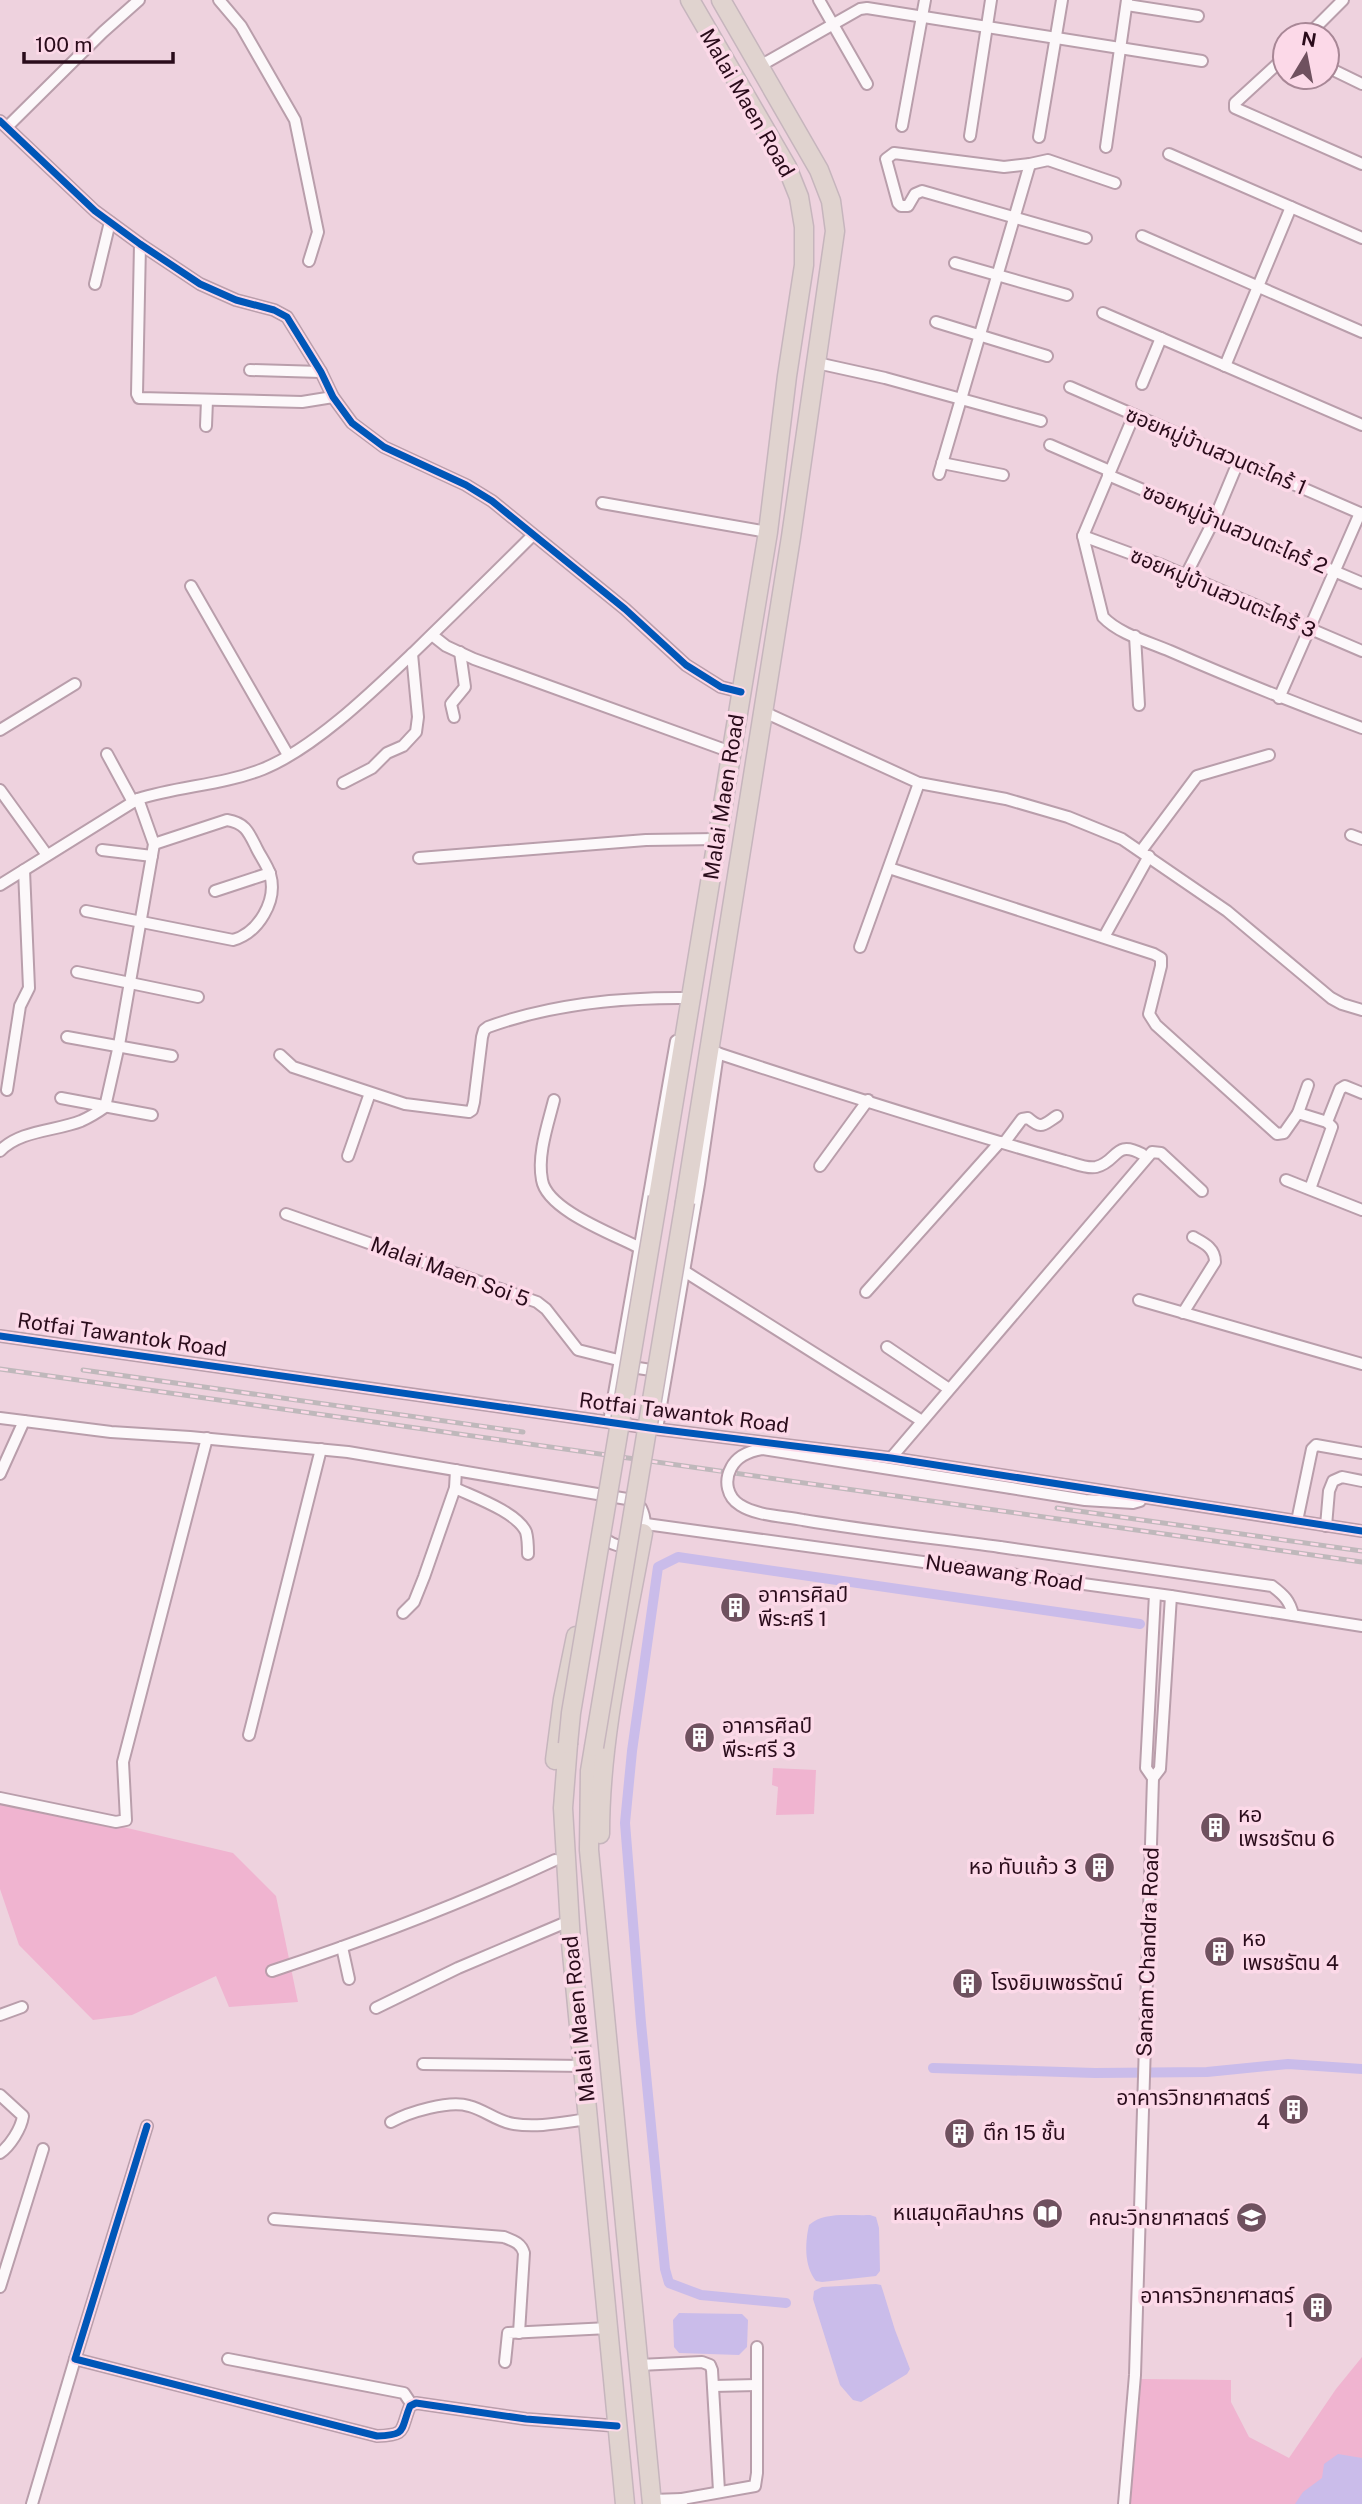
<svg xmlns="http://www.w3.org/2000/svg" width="1362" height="2504" viewBox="0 0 1362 2504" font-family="'Public Sans','Noto Sans Thai',sans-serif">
<rect width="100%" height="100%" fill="#eed2de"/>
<g fill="#f0b4d0">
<polygon points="773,1768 816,1770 814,1814 776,1815 778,1787 772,1785"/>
<polygon points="0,1803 123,1827 233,1853 276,1896 298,2002 229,2007 216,1976 132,2015 93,2020 19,1945 0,1889"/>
<polygon points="1362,2357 1362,2504 1124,2504 1140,2379 1231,2380 1231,2402 1249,2437 1289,2458 1336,2389"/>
</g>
<g fill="#cabcea">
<path d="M870,2215L876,2217L879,2228L880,2271L876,2276L822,2282L816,2281C804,2266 805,2243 809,2225C824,2211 850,2216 870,2215Z"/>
<polygon points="876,2284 881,2285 883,2291 895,2330 910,2369 907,2374 861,2402 853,2400 840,2385 813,2299 814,2291 822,2287"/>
<polygon points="679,2313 742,2314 748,2320 747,2347 739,2355 679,2353 674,2347 673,2320"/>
<polygon points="1338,2454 1362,2458 1362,2504 1295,2504 1303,2492 1322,2478 1324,2464"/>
</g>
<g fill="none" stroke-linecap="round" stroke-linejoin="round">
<g stroke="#cabcea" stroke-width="10">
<polyline points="933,2068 1095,2073 1207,2072 1288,2064 1362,2069"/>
<polyline points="786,2303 701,2295 669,2283 665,2269 641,2023 625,1823 632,1751 658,1567 678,1557 1140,1624"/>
</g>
<defs>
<g id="minor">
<polyline points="219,0 241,26 295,120 318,232 309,261"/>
<polyline points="819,0 867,84"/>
<polyline points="1127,5 1198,16"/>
<polyline points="1308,35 1343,0"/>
<polyline points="1285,57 1235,103 1235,108 1362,164"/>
<polyline points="760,66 860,9 867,8 1202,61"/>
<polyline points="1327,67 1362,84"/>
<polyline points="0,121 95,211 140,244 200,284 236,300 274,310 287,317 321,372 333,397 352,423 384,447 466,485 492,501 625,609 686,665 721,687 741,692"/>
<polyline points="8,126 103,32 139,0"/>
<polyline points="902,126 925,0"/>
<polyline points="970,136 991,0"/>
<polyline points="1039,137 1062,0"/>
<polyline points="1106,147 1127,0"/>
<polyline points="1169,154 1362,238"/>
<polyline points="1142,236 1362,332"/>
<polyline points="1086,238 922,191 915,194 908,206 901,206 898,203 886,159 894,153 1004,167 1030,164 1048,160 1115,183"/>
<polyline points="140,244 137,394 139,398 302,402 333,397"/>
<polyline points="955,263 1067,295"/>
<polyline points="95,284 110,222"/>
<polyline points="1103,313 1362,425"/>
<polyline points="936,322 1047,356"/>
<polyline points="817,363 885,378 1041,421"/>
<polyline points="1225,366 1291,207"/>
<polyline points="250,370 321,372"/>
<polyline points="1142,384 1161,338"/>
<polyline points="1070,387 1362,514"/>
<path d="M1134,415L1083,536L1103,617C1119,634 1149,642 1170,651C1234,679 1297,704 1362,728"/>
<polyline points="206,426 207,400"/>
<polyline points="1050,445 1110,471"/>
<polyline points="942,463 1003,475"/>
<polyline points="939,474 1030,164"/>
<polyline points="1108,475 1362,583"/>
<polyline points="602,503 768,532"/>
<polyline points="1083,536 1159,564 1362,651"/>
<polyline points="1186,575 1214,520 1239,460"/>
<polyline points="191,586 288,755"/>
<polyline points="432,635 446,646 474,659 731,752"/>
<polyline points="1135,636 1139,705"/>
<polyline points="1279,698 1360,513"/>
<polyline points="764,712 919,783 1006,799 1068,817 1122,839 1227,911 1331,998 1342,1004 1362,1010"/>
<polyline points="454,717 451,704 465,687 460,652"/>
<polyline points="0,730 75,684"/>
<polyline points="107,754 133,802"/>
<polyline points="343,783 372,768 387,753 403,746 416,732 418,717 412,654"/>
<polyline points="0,790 47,855"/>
<polyline points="1351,835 1362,839"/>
<polyline points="102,850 152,856"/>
<polyline points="1141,851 1197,776 1269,755"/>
<polyline points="419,858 646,840 717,839"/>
<polyline points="889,868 1154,954 1161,958 1161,966 1149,1014 1156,1025 1277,1134 1284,1133 1298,1113 1327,1122"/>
<path d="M0,885L138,799C179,786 223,785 263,769C315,748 374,690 415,651C454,613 494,574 533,535"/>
<polyline points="215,891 270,873"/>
<path d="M86,911L233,940C258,933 278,901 270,874C267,865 261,857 257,849C249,833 246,823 227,820L154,844"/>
<polyline points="1104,937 1149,856"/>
<polyline points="860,947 919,783"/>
<polyline points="77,972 198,997"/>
<polyline points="67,1037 172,1056"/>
<path d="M708,1050C826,1089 945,1127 1065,1161C1074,1163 1086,1169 1096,1167C1118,1162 1114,1139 1142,1154"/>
<path d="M280,1055L293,1067L405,1104L469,1112L472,1110L474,1102L482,1037L484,1030L488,1027C551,1004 624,997 691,998"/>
<polyline points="7,1090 20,1006 29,988 24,870"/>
<polyline points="61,1098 152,1115"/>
<path d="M554,1100C548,1124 537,1155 542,1180C547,1210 613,1234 638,1247"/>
<polyline points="1298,1113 1308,1085"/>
<path d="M1004,1143L1022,1119L1028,1118C1042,1130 1043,1125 1057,1116"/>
<path d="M0,1151C20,1130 56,1131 81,1121C90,1117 98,1112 105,1107L119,1045L154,844L138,799"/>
<polyline points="348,1156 370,1093"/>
<polyline points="820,1166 868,1100"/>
<polyline points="1286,1180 1362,1210"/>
<polyline points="1310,1189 1332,1127 1327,1122 1340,1089 1345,1086 1362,1093"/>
<polyline points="286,1214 537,1302 546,1309 578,1350 618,1360"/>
<polyline points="684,1271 922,1421"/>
<polyline points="866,1292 1000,1142"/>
<polyline points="1139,1300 1362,1364"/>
<path d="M1183,1313L1215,1262C1215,1248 1204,1243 1193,1237"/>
<polyline points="0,1336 657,1429 891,1458 1362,1531"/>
<polyline points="887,1347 949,1389"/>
<polyline points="625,1366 651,1370 659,1376"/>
<path d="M0,1418L111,1432L190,1437L348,1452L627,1499L641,1508C656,1539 621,1561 600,1533"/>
<polyline points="609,1422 676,1041"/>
<polyline points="657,1429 699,1184 718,1053"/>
<polyline points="891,1458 1152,1152 1161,1153 1202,1191"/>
<polyline points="0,1474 24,1421"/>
<path d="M455,1488C474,1497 517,1512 526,1532C528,1539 528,1547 528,1554"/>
<polyline points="1011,1488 1085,1500 1133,1503 1140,1501"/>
<polyline points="1297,1521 1312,1449 1316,1445 1362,1453"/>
<polyline points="646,1524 1171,1596 1362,1626"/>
<polyline points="1326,1526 1329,1491 1333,1481 1342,1477 1362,1481"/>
<path d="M1000,1547L1272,1586C1284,1595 1290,1601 1293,1615"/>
<polyline points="1155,1594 1146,1768 1153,1778 1160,1769 1171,1596"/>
<polyline points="403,1613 414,1602 424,1577 455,1488 456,1470"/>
<polyline points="249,1735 321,1449"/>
<polyline points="0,1798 116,1822 126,1820 123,1762 207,1438"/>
<polyline points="342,1947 349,1979"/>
<path d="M272,1971C369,1939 463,1903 555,1860"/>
<polyline points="376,2008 458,1968 562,1924"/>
<polyline points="0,2015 22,2007"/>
<polyline points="423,2064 584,2066"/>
<path d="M0,2095L23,2116C21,2129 10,2146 0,2153"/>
<path d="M391,2122C409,2112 449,2100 469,2106C485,2110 498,2122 514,2124C539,2128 564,2122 589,2119"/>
<path d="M147,2126L75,2359L377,2436C407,2435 400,2431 410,2406L416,2403L526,2419L617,2426"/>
<path d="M274,2219L504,2237C514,2241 521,2243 524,2253L519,2333"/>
<polyline points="0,2287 43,2149"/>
<polyline points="228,2359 404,2393 412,2405"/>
<polyline points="505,2362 508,2333 609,2328"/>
<polyline points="639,2365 702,2362 710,2365 712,2370 719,2491"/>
<polyline points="713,2386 757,2385"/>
<polyline points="652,2500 682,2499"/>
<polyline points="32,2504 75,2359"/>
<polyline points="682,2504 682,2499 755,2486 757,2473 757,2347"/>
<polyline points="1124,2504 1135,2375 1153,1778"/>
</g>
<g id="trunk">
<polyline points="658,1197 768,532 787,376 804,265 804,227 799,197 787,167 690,0"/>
<polyline points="685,1202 791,537 835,231 831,201 819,170 721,0"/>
<polyline points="568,1744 563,1808 571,1943 625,2504"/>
<polyline points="594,1747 590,1771 589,1850 652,2504"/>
<polyline points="555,1760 563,1699 576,1636"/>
<path d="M600,1834C600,1733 625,1633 643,1533"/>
</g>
</defs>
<use href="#minor" stroke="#b99eab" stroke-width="14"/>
<use href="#trunk" stroke="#c6b5bd" stroke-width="21"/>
<use href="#minor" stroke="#fcf8fa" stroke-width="10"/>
<use href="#trunk" stroke="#e0d3cf" stroke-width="18"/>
<defs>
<g id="rail">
<polyline points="0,1369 1362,1562"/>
<polyline points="83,1370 523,1432"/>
<polyline points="1057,1508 1362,1551"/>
</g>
</defs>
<use href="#rail" stroke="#bfb8bb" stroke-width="5"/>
<use href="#rail" stroke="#fcd9e8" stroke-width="2.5" stroke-dasharray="8" stroke-linecap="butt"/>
<defs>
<path id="minor-bridge" d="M1000,1547C934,1538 868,1531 803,1520C783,1516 757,1516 740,1505C727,1497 724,1481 731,1468C737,1456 750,1451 762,1449L1011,1488"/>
<g id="trunk-bridge">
<polyline points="568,1744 571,1713 658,1197"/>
<polyline points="594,1747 685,1202"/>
</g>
</defs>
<use href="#minor-bridge" stroke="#b99eab" stroke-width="14" stroke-linecap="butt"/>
<use href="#trunk-bridge" stroke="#c6b5bd" stroke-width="21" stroke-linecap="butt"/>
<use href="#minor-bridge" stroke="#fcf8fa" stroke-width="10"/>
<use href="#trunk-bridge" stroke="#e0d3cf" stroke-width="18"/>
<defs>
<g id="cycleway">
<polyline points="0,121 95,211 140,244 200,284 236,300 274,310 287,317 321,372 333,397 352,423 384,447 466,485 492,501 625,609 686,665 721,687 741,692"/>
<polyline points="0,1336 657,1429 891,1458 1362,1531"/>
<path d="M147,2126L75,2359L377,2436C407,2435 400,2431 410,2406L416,2403L526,2419L617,2426"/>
</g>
</defs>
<use href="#cycleway" stroke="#fcd9e8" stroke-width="11"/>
<use href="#cycleway" stroke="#0057b8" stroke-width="7"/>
</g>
<defs>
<symbol id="building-disc" viewBox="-11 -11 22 22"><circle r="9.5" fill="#6f515f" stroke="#fcd9e8"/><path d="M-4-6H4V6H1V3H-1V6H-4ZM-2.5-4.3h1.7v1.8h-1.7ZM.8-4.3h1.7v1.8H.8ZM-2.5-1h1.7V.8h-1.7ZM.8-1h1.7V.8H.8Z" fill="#fff"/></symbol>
<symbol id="library-disc" viewBox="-11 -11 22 22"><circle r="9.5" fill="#6f515f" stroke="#fcd9e8"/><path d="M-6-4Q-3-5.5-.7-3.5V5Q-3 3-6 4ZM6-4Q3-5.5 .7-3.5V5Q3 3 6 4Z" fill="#fff"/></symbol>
<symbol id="university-disc" viewBox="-11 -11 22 22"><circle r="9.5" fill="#6f515f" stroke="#fcd9e8"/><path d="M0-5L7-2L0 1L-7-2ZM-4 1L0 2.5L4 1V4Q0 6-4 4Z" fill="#fff"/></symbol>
</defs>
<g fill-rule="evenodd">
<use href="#building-disc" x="718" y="1590" width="35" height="35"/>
<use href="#building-disc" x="682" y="1720" width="35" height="35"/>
<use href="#building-disc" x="1198" y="1810" width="35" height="35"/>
<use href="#building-disc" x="1082" y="1850" width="35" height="35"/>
<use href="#building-disc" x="1202" y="1934" width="35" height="35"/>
<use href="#building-disc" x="950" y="1966" width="35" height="35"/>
<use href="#building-disc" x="1276" y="2092" width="35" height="35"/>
<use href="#building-disc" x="942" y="2116" width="35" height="35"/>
<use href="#library-disc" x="1030" y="2196" width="35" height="35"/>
<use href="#university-disc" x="1234" y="2200" width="35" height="35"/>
<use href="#building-disc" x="1300" y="2290" width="35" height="35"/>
</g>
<g text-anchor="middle" stroke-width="7" stroke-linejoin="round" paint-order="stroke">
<g font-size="21" fill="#2a0c1b" stroke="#fcd9e8">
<text transform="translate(747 103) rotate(60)" y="7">Malai Maen Road</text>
<text transform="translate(1216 451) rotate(23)" y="7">ซอยหมู่บ้านสวนตะไคร้ 1</text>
<text transform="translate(1235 529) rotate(23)" y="7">ซอยหมู่บ้านสวนตะไคร้ 2</text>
<text transform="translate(1223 593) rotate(23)" y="7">ซอยหมู่บ้านสวนตะไคร้ 3</text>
<text transform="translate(724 797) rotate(-81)" y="7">Malai Maen Road</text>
<text transform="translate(450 1272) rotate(20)" y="7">Malai Maen Soi 5</text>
<text transform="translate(122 1335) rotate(8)" y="7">Rotfai Tawantok Road</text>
<text transform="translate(684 1413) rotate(7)" y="7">Rotfai Tawantok Road</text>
<text transform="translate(1004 1573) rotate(8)" y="7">Nueawang Road</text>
<text transform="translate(1148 1952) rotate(-88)" y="7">Sanam Chandra Road</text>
<text transform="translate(579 2019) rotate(-96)" y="7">Malai Maen Road</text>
</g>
<g font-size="21" fill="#2a0c1b" stroke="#fcd9e8" text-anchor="start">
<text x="758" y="1602">อาคารศิลป์<tspan x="758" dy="24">พีระศรี 1</tspan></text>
<text x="722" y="1733">อาคารศิลป์<tspan x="722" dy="24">พีระศรี 3</tspan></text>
<text x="1238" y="1822">หอ<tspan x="1238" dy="24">เพรชรัตน 6</tspan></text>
<text x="1077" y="1874" text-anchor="end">หอ ทับแก้ว 3</text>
<text x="1242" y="1946">หอ<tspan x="1242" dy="24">เพรชรัตน 4</tspan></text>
<text x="991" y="1990">โรงยิมเพชรรัตน์</text>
<text x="1270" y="2105" text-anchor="end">อาคารวิทยาศาสตร์<tspan x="1270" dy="24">4</tspan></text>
<text x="983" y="2140">ตึก 15 ชั้น</text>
<text x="1024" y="2220" text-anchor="end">หแสมุดศิลปากร</text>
<text x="1229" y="2225" text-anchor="end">คณะวิทยาศาสตร์</text>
<text x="1294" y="2303" text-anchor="end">อาคารวิทยาศาสตร์<tspan x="1294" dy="24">1</tspan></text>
</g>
</g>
<g transform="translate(1306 56) rotate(10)"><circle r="33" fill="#fcd9e8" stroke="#a88796" stroke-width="2"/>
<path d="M0-5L12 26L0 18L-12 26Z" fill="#6f515f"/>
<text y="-10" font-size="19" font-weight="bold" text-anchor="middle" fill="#2a0c1b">N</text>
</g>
<path d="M24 52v10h149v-10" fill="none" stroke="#2a0c1b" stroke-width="3.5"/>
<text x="35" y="52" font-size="21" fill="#2a0c1b" stroke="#fcd9e8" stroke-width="5" paint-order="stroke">100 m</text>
</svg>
